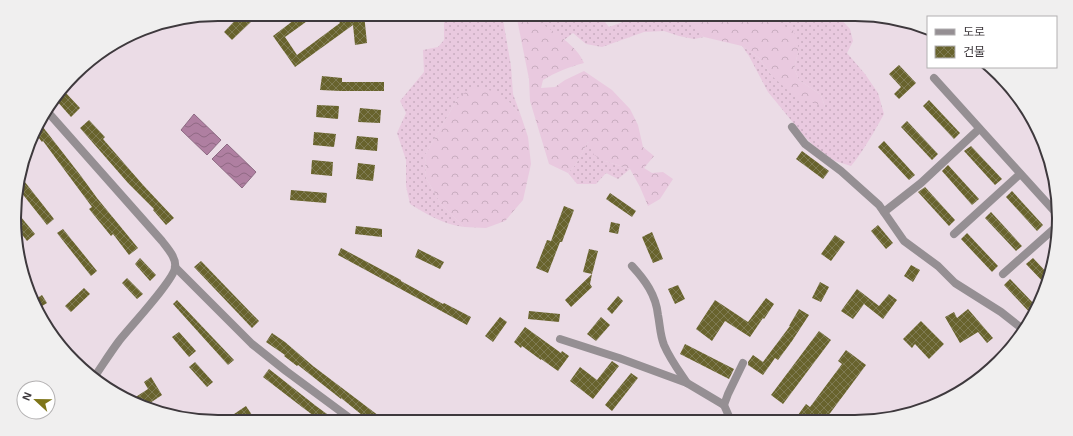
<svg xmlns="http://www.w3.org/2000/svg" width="1073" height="436" viewBox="0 0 1073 436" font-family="Arial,'Noto Sans KR',sans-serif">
<defs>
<pattern id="grass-dots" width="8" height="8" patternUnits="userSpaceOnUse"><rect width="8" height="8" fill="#e9c9df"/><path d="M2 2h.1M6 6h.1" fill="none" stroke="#c9adc0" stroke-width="1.8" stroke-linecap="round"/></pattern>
<pattern id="forest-crowns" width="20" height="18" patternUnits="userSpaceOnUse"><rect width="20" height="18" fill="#e9c9df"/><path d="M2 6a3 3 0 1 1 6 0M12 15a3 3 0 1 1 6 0" fill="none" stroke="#c9adc0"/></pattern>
<pattern id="water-waves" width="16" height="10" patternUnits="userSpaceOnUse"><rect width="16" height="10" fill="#af7fa1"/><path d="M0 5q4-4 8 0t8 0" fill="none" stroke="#906984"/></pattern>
<pattern id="building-cross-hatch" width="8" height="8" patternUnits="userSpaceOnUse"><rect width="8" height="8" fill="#68632d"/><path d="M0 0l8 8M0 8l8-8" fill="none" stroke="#7f7b53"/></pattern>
</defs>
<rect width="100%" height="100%" fill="#ebdce6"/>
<g fill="url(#grass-dots)">
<path d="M444,14H502L511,66L513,94L521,116L509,102L458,98L425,155L426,178L441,204L464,227C445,225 426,214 410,204L406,186V160L397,133L406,113L400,101L424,72L423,50L438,47L444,40Z"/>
<polygon points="536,14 598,14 609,27 623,22 633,14 706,14 690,20 704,37 694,39 679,36 664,31 644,32 602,47 586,44 573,33 564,40 536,20"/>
<path d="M762,14H836L850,29L853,41L847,53L865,74L878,93L884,114C874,132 864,150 851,166L835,161L814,146L804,136L768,92L749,56L742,46L759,58L772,76L825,107L821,95L799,80L794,68L799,49Z"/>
<polygon points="588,142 605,161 630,169 618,179 606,173 596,184 577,184 568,173 576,164"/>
</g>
<g fill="url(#forest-crowns)">
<path d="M516,14H536V20C552,31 577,45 584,63C569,67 556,72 543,80L541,88L555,87L565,80L584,71L612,90L630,109L638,125L643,147L654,156L644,168L652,173L663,172L673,179L660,199L648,206L640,187L630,169L605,161L594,155L588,142L576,164L568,173L549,164L530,101L529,79Z"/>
<polygon points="706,14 762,14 768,18 794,31 799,49 794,68 799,80 821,95 825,107 795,97 772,76 759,58 742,46 704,37 689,20"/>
<polygon points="472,87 493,91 509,102 521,116 528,137 531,164 523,200 505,221 486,228 464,227 441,204 426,178 425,155 458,98"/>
</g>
<g fill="url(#water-waves)" stroke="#8d6a83">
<polygon points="194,114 221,140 207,155 181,130"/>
<polygon points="227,144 256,172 242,188 212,159"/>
</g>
<g fill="url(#building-cross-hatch)">
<polygon points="241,14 247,14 253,20 232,40 224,32"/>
<polygon points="302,14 317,14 285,37 297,55 340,23 334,14 364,14 367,43 355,45 353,25 295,67 273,36"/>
<polygon points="899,65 916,83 899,99 894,94 901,87 889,74"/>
<polygon points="322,76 342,78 342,82 384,82 384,91 341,91 320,90"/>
<polygon points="65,92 80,108 71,117 56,100"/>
<polygon points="929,100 960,133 954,139 923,106"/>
<polygon points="317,105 339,106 338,119 316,117"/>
<polygon points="360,108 381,110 380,123 358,122"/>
<polygon points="89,120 105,137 103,139 143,185 174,218 166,225 153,210 154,209 128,183 80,128"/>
<polygon points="907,121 938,154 932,160 901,127"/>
<polygon points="39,122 81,176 97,198 138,248 129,255 113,234 111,236 89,209 92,207 43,141 42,142 35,133"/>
<polygon points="314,132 336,134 334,147 313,145"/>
<polygon points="357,136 378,138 377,151 355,149"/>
<polygon points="884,141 915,175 909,180 878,147"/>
<polygon points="971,146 1002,179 995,185 964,151"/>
<polygon points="802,151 829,171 823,179 796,159"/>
<polygon points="312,160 333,162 332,176 311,174"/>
<polygon points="358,163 375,165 373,181 356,179"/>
<polygon points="948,165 979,199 972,205 942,171"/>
<polygon points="21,177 54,219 47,225 17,187"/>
<polygon points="925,187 955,220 949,226 918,192"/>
<polygon points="291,190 327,193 326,203 290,200"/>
<polygon points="1012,191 1043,225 1037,231 1006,197"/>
<polygon points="610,193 636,211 632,217 606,199"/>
<polygon points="564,206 574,210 562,242 560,242 548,273 536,268 547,240 551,241"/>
<polygon points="16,211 35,234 27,241 17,228"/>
<polygon points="991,212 1022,246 1016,251 985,218"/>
<polygon points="611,222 620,224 618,234 609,232"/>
<polygon points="878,225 893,243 886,249 871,231"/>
<polygon points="356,226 382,229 382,237 355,234"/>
<polygon points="63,229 97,271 91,276 57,233"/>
<polygon points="652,232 663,259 653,263 642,237"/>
<polygon points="967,233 998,266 992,272 961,239"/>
<polygon points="835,235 845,242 831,261 821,254"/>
<polygon points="341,248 401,280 401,281 443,304 444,303 471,317 467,325 338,255"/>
<polygon points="418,249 444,262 440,269 415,257"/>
<polygon points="589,249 598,251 592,274 583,272"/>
<polygon points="140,258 156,275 150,281 135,264"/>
<polygon points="1033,258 1049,275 1047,286 1026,264"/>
<polygon points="201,261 259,321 252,328 194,267"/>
<polygon points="911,265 920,270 913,282 904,276"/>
<polygon points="592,274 590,284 592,287 571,307 565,300"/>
<polygon points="127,278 143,294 137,299 122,283"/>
<polygon points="1010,279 1037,307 1032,315 1004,285"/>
<polygon points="820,282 829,287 821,302 812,298"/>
<polygon points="678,285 685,299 675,304 668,289"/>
<polygon points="84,288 90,294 71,312 65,306"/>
<polygon points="857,289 879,306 889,294 897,300 883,319 864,304 853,319 841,311"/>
<polygon points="42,295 47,303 37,309 34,300"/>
<polygon points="618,296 623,301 612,314 607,309"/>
<polygon points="766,298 774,304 764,319 763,318 750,337 725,321 712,341 696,329 715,300 748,322"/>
<polygon points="177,300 234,360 228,365 173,304"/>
<polygon points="799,309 809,315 792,341 778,360 775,358 763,375 748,365 748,362 753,355 763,362 790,326 789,326"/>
<polygon points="968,309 993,338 987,343 978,332 960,343 945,317 954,312 957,318"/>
<polygon points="529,311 560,314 559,322 528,319"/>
<polygon points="500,317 507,322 493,342 485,336"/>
<polygon points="601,317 610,325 596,341 587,334"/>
<polygon points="921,321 944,344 929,359 915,344 912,348 903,339"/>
<polygon points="525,327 561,353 562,351 569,356 558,371 541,359 541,360 522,346 521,348 514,342"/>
<polygon points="819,331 831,340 783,404 771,395"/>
<polygon points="179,332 196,351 189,357 172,337"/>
<polygon points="272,333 285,342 313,366 387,422 369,422 370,420 363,414 362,415 341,398 341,399 298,365 297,366 284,356 285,355 266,342"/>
<polygon points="685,344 734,369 729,379 680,354"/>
<polygon points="846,350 866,365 825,420 805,420 798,415 806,404 810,407 842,364 838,361"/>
<polygon points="612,361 619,366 593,399 570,381 580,367 597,380"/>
<polygon points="195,362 213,382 207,387 189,367"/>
<polygon points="269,369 316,406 338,422 322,422 302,407 263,377"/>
<polygon points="631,373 638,378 612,411 605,405"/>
<polygon points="151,377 162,395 144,407 131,400 148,389 144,382"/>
<polygon points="246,406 252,415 242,422 222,422"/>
</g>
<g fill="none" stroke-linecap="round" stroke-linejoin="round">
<g stroke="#958f93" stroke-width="8">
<polyline points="934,78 1057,214"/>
<path d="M46,110L162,241C167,248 177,258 175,268C173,281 130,327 119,341C110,353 102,366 93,379"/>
<polyline points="792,127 805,144 841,171 879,205 904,241 938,266 955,283 1001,312 1025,331"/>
<polyline points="884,212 921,183 979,129"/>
<polyline points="954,234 1020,174"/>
<path d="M632,266C645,280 656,295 658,315C660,325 660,335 664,345C670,359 679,371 687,383"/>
<polyline points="175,267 252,344 286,371 355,422"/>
<polyline points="1003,274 1056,227"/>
<polyline points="560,339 619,358 687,383 724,405 731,421"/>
<polyline points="724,405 728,394 743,363"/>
</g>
</g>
<path d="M0 0H1073V436H0ZM218 21H855A197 197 0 0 1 1052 218V218A197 197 0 0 1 855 415H218A197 197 0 0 1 21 218V218A197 197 0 0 1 218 21Z" fill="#f0efef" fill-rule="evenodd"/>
<path fill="none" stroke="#3e393d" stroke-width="2" d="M218 21H855A197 197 0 0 1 1052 218V218A197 197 0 0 1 855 415H218A197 197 0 0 1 21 218V218A197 197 0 0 1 218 21Z"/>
<rect x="927" y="16" width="130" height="52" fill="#ffffff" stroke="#b2b0b1"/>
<rect x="935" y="29" width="20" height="6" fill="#958f93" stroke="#b2b0b1"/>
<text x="963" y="36" font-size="12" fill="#3e393d">도로</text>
<rect x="935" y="46" width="20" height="12" fill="url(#building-cross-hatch)" stroke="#b2b0b1"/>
<text x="963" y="56" font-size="12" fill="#3e393d">건물</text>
<g transform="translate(36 400) rotate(292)"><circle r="19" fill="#ffffff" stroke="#b2b0b1"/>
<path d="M0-3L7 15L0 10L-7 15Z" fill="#7e7518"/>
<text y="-6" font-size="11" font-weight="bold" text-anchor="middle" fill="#3e393d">N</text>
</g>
</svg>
